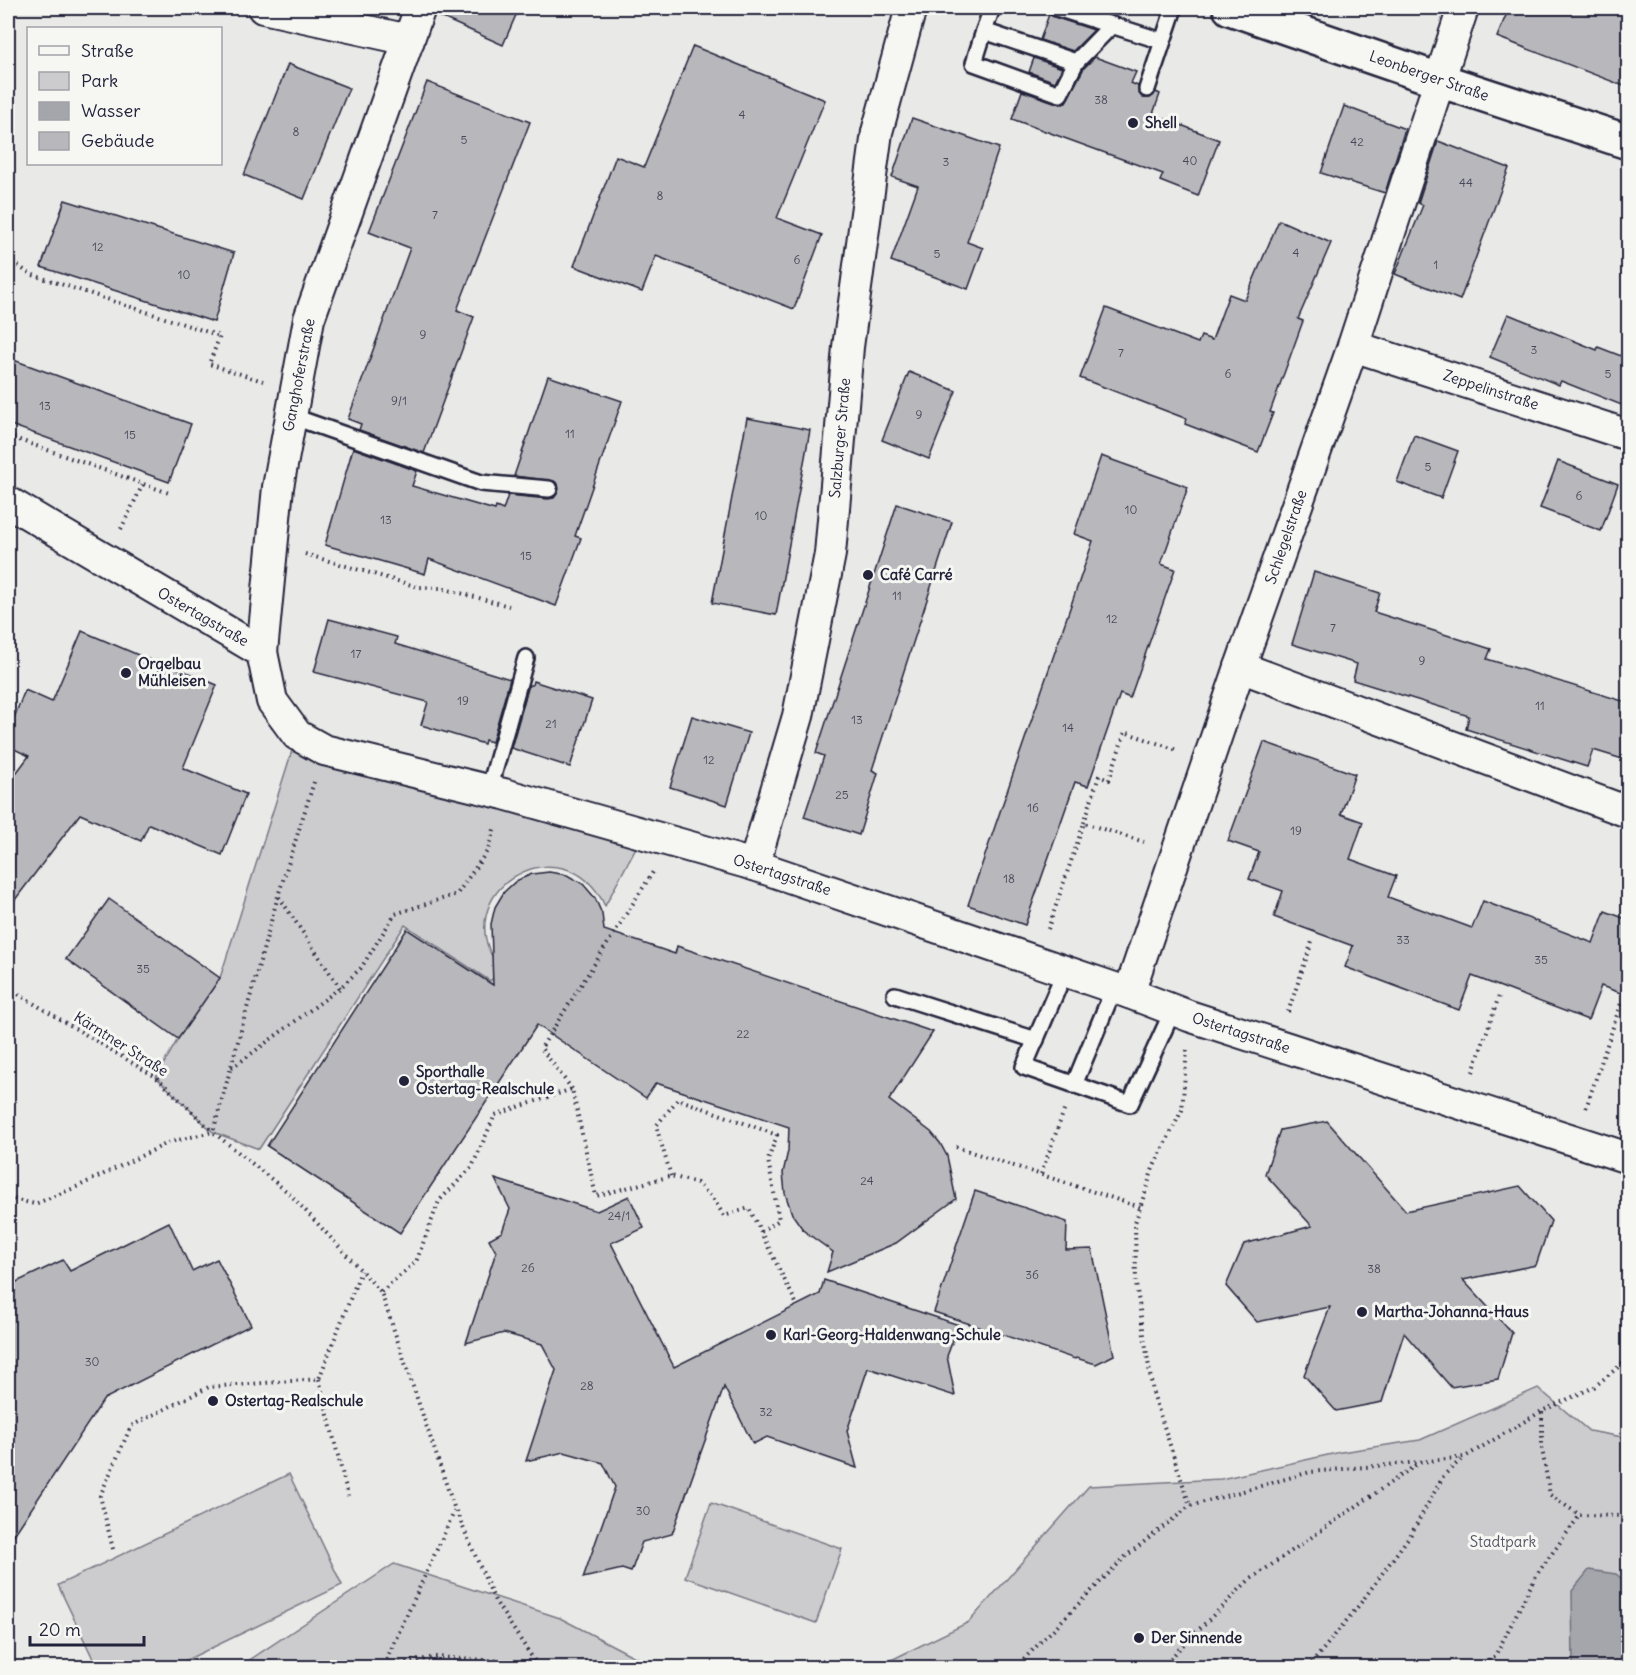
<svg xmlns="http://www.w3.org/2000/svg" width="1636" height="1675" viewBox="0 0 1636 1675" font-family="Delius,sans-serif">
<rect width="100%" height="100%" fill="#e9e9e7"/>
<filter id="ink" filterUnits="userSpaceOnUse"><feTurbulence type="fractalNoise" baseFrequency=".0167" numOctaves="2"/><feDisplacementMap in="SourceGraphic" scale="12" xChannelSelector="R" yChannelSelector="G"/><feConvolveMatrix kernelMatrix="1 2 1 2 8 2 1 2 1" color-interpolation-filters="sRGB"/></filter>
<g filter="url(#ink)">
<g fill="#ccccce" stroke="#777784" stroke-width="1.5">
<path d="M297,735L643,834L605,906C564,818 441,893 501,970L490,981L405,925L259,1149L213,1132L156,1077L178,1039L220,978Z"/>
<polygon points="1538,1388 1589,1431 1628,1438 1628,1667 875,1668 969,1622 1089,1486 1221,1479 1341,1452 1420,1440"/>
<polygon points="289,1474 342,1585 172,1667 97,1667 58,1585"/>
<polygon points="711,1503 842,1549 816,1623 685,1577"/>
<polygon points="394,1564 560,1618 654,1667 239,1667"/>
</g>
<polygon fill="#a5a5ac" stroke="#71717f" stroke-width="1.5" points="1589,1570 1616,1574 1628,1584 1628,1667 1573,1667 1572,1591"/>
<g fill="#b8b8bc" stroke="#22223b" stroke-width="1.5">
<polygon points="437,8 519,8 503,45 436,15"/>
<polygon points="1509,8 1629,8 1629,88 1497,37"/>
<polygon points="1049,14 1054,17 1094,30 1073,51 1040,40"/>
<polygon points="693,46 825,100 777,218 822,235 794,309 656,256 642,292 574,266 616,156 644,167"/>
<polygon points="1095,57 1136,72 1131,83 1138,86 1138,92 1143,98 1150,98 1156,92 1160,94 1153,114 1219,140 1198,196 1160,181 1163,174 1012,119 1022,91 1057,103 1062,104 1066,102 1084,68"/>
<polygon points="1034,58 1062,68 1055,82 1029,72"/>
<polygon points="288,64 349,88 304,199 244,175"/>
<polygon points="427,82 530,122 457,310 474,317 424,453 359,430 361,424 348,419 410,248 369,232"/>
<polygon points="1344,106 1405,129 1385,193 1321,173"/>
<polygon points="912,118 999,148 967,242 983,248 968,289 891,261 918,186 892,177"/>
<polygon points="1438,141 1509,168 1460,300 1395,274 1423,205 1418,203"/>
<polygon points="65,200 234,253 214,322 41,267"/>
<polygon points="1279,220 1331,243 1298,319 1303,321 1270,412 1273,413 1258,452 1185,424 1187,419 1080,378 1106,308 1198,343 1201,336 1212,340 1229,294 1245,300"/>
<polygon points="1508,314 1597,350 1598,347 1629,359 1629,408 1561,381 1559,385 1490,357"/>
<polygon points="8,358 191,424 169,482 8,424"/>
<polygon points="909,372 956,391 929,459 882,440"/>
<polygon points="548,376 622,401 575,536 581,538 556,606 429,559 425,574 325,545 353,448 417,471 412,486 495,510 496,507 503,510 508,495 548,499 554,498 557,494 559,489 558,484 554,481 514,476"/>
<polygon points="747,418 810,430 776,615 712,603"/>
<polygon points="1414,435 1458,451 1441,498 1397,482"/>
<polygon points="1101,456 1188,487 1161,564 1175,569 1130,698 1120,694 1088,786 1075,782 1025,925 968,905 1093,541 1074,534"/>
<polygon points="1558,461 1618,484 1601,531 1540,508"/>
<polygon points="897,504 952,522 872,770 878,773 859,835 804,817 824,756 816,753"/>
<polygon points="1314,572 1380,593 1374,612 1491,649 1487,659 1629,703 1629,761 1593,750 1587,767 1466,729 1469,716 1353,680 1357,664 1292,644"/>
<polygon points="329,619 397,637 395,644 510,679 492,742 485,740 484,744 421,725 428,702 314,672"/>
<polygon points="82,631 157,663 158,660 217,685 183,768 246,794 222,855 149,824 141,841 80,814 8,909 8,784 29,756 8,746 8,733 25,690 52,702"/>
<polygon points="533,681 592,700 570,767 511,748 529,685 532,685"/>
<polygon points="692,716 749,733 727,805 670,787"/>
<polygon points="1264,742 1355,774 1341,814 1363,822 1350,859 1396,876 1388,897 1472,928 1483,901 1593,943 1605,911 1629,920 1629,996 1601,986 1588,1020 1472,976 1459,1010 1345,967 1353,946 1274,917 1283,891 1249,879 1259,852 1228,841"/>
<polygon points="549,872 567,875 583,884 595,898 602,914 604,930 675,954 677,946 933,1032 889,1100 931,1132 940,1143 947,1156 956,1199 896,1243 827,1272 833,1252 804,1231 792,1214 785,1193 783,1173 788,1151 789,1127 656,1083 646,1098 537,1025 400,1233 267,1146 407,929 493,985 491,924 495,907 504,892 516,881 532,874"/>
<polygon points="109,899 220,978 178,1039 66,959"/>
<polygon points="1327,1121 1406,1211 1520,1186 1551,1221 1536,1265 1463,1280 1512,1333 1498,1379 1451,1387 1404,1333 1382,1402 1336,1411 1304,1375 1330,1307 1257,1322 1226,1286 1244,1244 1312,1226 1265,1174 1280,1130"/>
<polygon points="495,1179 597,1211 629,1196 644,1228 611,1243 674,1367 820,1294 824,1280 959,1325 947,1356 955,1396 868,1368 847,1431 857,1468 767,1437 753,1444 724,1387 672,1534 642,1542 631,1572 622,1569 583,1578 615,1487 603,1463 564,1452 526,1461 556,1370 542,1344 504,1333 466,1343 496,1252 489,1239 502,1232 510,1209"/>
<polygon points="975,1191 1067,1222 1066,1250 1092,1249 1114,1355 1096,1364 1076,1358 1075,1359 934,1312"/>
<polygon points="169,1222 192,1271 217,1259 251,1325 104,1399 8,1544 8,1286 63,1260 70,1271"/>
</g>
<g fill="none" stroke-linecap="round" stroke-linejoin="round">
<defs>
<g id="service">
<polyline points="992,8 984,31 1076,62 1112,25"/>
<polyline points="1057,8 1162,41"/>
<polyline points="984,31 974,63 1060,94 1076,62"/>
<polyline points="1147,89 1174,8"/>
<polyline points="291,416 481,483 549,489"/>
<polyline points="489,790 526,658"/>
<polyline points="1065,971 1024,1067 1130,1104 1173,1010"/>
<polyline points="895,995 1036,1040"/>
<polyline points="1074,1085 1114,988"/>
</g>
<g id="minor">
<polyline points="263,8 409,40"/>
<polyline points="1353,346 1628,435"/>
<polyline points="8,502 262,652 272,701 297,735 324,750 504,794 754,865 1129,993 1189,1016 1628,1158"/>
<polyline points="262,652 278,487 309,319 420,8"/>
<polyline points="1240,667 1628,812"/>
<polyline points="754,865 798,716 830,554 848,347 877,132 911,8"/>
<polyline points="1129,993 1240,667 1353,346 1463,8"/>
</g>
<polyline id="tertiary" points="1230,8 1439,80 1628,142"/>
</defs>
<use href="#service" stroke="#22223b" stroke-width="20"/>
<use href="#minor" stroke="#22223b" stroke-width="34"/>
<use href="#tertiary" stroke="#22223b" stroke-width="38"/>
<g stroke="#22223b" stroke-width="4" stroke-dasharray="1.5 4.5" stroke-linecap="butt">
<polyline points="8,259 30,274 220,336 209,364 263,381"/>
<polyline points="8,436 172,494"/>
<polyline points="121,529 143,484"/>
<polyline points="305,554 418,587 441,588 509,606"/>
<polyline points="314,782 278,896 213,1132 290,1194 381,1292 455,1510 383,1667"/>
<polyline points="1084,823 1099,776 1109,780 1125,732 1177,750"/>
<polyline points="279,897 340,988"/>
<polyline points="1048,929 1084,823 1144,842"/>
<polyline points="8,988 156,1077 213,1132"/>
<polyline points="1288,1012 1313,939"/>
<polyline points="1187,1050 1182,1110 1153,1168 1135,1223 1136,1284 1153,1393 1190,1506"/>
<polyline points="232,1068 340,988 361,968 395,914 457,894 488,850 495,826"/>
<polyline points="1473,1072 1499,996"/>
<polyline points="572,1089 541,1048 653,872"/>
<polyline points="1586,1108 1622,1000"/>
<polyline points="956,1147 1140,1207"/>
<polyline points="1041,1174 1065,1108"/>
<polyline points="671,1176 656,1126 678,1099 777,1135 768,1160 779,1220 761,1232"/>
<polyline points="8,1198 35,1204 79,1186 170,1142 212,1132"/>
<polyline points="381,1292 416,1262 439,1201 472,1167 495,1115 572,1089 596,1196 671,1176 697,1183 713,1198 724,1216 749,1208 797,1305"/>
<polyline points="319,1379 348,1496"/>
<polyline points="1542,1412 1542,1449 1550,1495 1580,1515 1625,1516 1628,1518"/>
<polyline points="456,1511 495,1601 536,1663"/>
<polyline points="113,1549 100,1496 131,1426 209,1387 319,1379 361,1271"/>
<polyline points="382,1667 435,1657 536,1663 547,1668"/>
<polyline points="1015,1668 1126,1556 1190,1506 1310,1472 1420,1462 1465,1457 1542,1411 1594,1387 1628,1359"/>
<polyline points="1163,1668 1177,1651 1248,1581 1419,1463"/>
<polyline points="1308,1668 1360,1604 1411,1534 1444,1475 1464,1457"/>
<polyline points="1479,1668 1495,1656 1537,1574 1580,1515"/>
</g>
<use href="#service" stroke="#f6f6f2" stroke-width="15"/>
<use href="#minor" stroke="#f6f6f2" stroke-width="30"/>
<use href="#tertiary" stroke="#f6f6f2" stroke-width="33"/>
</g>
</g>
<g fill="#22223b" stroke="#f6f6f2" stroke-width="2">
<circle cx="1133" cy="123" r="6"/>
<circle cx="868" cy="575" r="6"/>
<circle cx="126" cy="673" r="6"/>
<circle cx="404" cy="1081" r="6"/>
<circle cx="1362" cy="1312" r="6"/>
<circle cx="771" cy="1335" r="6"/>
<circle cx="213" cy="1401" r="6"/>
<circle cx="1139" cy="1638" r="6"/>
</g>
<g text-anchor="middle" stroke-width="6" stroke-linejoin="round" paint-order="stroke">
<g font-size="12" fill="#48485b">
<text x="1101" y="104">38</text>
<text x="742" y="119">4</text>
<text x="296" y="136">8</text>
<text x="464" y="144">5</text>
<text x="1357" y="146">42</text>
<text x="1190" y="165">40</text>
<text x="946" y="166">3</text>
<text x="1466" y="187">44</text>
<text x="660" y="200">8</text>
<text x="435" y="219">7</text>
<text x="98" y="251">12</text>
<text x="1296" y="257">4</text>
<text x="937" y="258">5</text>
<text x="797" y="264">6</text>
<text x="1436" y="269">1</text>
<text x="184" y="279">10</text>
<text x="423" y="339">9</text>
<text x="1534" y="354">3</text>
<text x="1121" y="357">7</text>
<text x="1228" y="378">6</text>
<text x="1608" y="378">5</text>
<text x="399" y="405">9/1</text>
<text x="45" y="410">13</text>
<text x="919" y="419">9</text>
<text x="570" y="438">11</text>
<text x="130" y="439">15</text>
<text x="1428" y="471">5</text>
<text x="1579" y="500">6</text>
<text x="1131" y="514">10</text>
<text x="761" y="520">10</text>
<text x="386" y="524">13</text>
<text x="526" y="560">15</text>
<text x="897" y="600">11</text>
<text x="1112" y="623">12</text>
<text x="1333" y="632">7</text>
<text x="356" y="658">17</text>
<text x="1422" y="665">9</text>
<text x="463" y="705">19</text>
<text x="1540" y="710">11</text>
<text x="857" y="724">13</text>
<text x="551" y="728">21</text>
<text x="1068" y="732">14</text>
<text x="709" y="764">12</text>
<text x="842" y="799">25</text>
<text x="1033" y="812">16</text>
<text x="1296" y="835">19</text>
<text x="1009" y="883">18</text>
<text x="1403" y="944">33</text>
<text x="1541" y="964">35</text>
<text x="143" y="973">35</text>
<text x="743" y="1038">22</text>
<text x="867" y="1185">24</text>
<text x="619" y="1220">24/1</text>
<text x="528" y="1272">26</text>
<text x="1374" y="1273">38</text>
<text x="1032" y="1279">36</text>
<text x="92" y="1366">30</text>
<text x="587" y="1390">28</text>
<text x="766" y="1416">32</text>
<text x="643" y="1515">30</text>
</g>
<g font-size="15" fill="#22223b" stroke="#f6f6f2">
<text transform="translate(1429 76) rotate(19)" y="5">Leonberger Straße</text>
<text transform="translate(299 375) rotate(-79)" y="5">Ganghoferstraße</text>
<text transform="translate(1491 390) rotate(18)" y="5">Zeppelinstraße</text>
<text transform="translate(840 438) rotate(-85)" y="5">Salzburger Straße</text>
<text transform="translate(1286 537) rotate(-71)" y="5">Schlegelstraße</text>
<text transform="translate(203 617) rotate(30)" y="5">Ostertagstraße</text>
<text transform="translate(782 875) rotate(18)" y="5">Ostertagstraße</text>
<text transform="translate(1241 1033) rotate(18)" y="5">Ostertagstraße</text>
<text transform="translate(121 1044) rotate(32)" y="5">Kärntner Straße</text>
</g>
<g font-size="15" font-weight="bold" fill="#22223b" stroke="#f6f6f2" text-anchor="start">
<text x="1145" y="128">Shell</text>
<text x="880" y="580">Café Carré</text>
<text x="138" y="669">Orgelbau<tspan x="138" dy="17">Mühleisen</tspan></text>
<text x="416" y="1077">Sporthalle<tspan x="416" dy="17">Ostertag-Realschule</tspan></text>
<text x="1374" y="1317">Martha-Johanna-Haus</text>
<text x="783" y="1340">Karl-Georg-Haldenwang-Schule</text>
<text x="225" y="1406">Ostertag-Realschule</text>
<text x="1151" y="1643">Der Sinnende</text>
</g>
<g font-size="15" fill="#555567" stroke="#f6f6f2">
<text x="1503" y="1547">Stadtpark</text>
</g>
</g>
<rect width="1636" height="1675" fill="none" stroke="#f6f6f2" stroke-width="30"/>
<rect x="15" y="15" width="1606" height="1645" fill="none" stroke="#22223b" stroke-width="2" filter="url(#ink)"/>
<rect x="27" y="27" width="195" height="138" fill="#f6f6f2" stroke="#a1a1a9" stroke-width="1.5"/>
<rect x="39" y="46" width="30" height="9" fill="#f6f6f2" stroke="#a1a1a9" stroke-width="1.5"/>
<text x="81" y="57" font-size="18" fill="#22223b">Straße</text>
<rect x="39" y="72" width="30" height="18" fill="#ccccce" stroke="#a1a1a9" stroke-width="1.5"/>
<text x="81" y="87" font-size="18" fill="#22223b">Park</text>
<rect x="39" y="102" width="30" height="18" fill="#a5a5ac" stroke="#a1a1a9" stroke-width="1.5"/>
<text x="81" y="117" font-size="18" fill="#22223b">Wasser</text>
<rect x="39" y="132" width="30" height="18" fill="#b8b8bc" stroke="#a1a1a9" stroke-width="1.5"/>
<text x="81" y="147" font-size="18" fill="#22223b">Gebäude</text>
<path d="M30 1636v9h114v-9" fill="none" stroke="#22223b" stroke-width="3"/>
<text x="39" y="1636" font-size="18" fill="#22223b" stroke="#f6f6f2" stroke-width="4.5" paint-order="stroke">20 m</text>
</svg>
